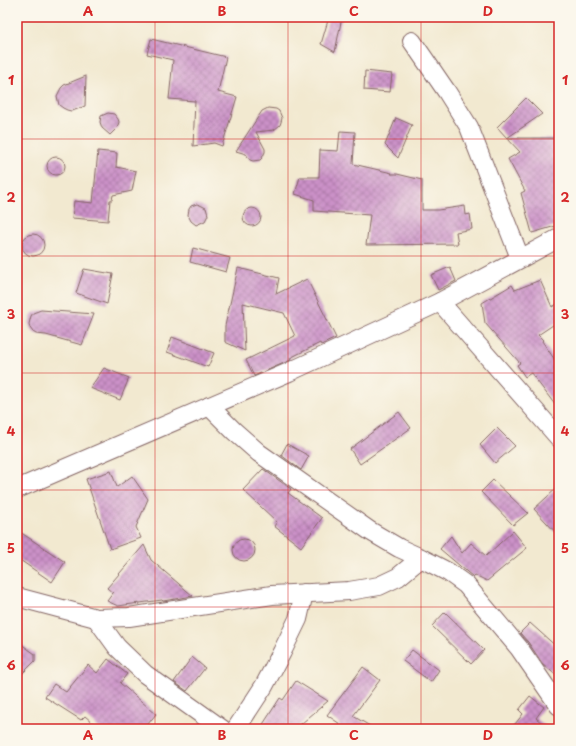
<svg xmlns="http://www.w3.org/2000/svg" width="576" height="746" viewBox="0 0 576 746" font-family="'Playpen Sans',sans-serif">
<defs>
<pattern id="building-cross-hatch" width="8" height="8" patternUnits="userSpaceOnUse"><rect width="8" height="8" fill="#cb91c8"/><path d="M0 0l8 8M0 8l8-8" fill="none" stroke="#a776a3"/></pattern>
</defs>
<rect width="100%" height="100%" fill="#fbf7ec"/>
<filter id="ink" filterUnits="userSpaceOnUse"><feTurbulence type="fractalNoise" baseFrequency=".025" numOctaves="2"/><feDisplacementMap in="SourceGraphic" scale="8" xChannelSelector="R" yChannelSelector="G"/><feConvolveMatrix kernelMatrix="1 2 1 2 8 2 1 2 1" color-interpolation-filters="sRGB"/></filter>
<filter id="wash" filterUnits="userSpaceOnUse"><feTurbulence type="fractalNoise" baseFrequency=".012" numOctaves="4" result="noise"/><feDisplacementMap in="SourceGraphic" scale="16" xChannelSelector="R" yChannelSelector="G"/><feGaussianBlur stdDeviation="0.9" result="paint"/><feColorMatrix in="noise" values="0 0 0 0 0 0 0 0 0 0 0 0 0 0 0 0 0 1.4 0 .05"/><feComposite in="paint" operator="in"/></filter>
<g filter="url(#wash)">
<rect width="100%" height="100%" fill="#f2e9d0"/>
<g id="blocks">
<g fill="url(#building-cross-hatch)">
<polygon points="329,17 342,17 335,52 321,44"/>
<polygon points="151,39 226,57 218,92 237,97 222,146 214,143 193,146 195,101 169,99 173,60 147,54"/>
<polygon points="365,71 392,74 390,92 364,90"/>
<polygon points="86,76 85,106 75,110 71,111 67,110 63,108 59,105 57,96 61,88 64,85"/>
<polygon points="526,98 542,114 507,138 497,127"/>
<polygon points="268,108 276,109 279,111 282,118 281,122 280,125 274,130 256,132 265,149 265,152 262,158 260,160 253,161 250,160 246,154 236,151 262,111"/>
<polygon points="108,113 114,114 118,119 119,122 117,128 110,135 102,128 100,122 101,116"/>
<polygon points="396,118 412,125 398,158 385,145"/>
<polygon points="340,131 355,132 353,164 392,173 391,174 397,174 422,180 422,210 438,210 465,206 466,215 470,214 472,229 456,232 458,244 366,245 370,215 314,211 314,200 295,194 300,177 319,177 320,150 338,151"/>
<polygon points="507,138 559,138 559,225 532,233 521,193 525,191 508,159 520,152"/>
<polygon points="98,151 117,153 116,167 136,171 132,191 113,195 112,200 110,200 108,221 72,218 74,201 93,203"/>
<circle cx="56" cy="166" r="9"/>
<polygon points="197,204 200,205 206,208 208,215 205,221 196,225 191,221 188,215 189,209 191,206"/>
<circle cx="252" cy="217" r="9"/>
<circle cx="33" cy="245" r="11"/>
<polygon points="193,248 230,258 226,272 190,262"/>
<polygon points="450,267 456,281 438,290 431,275"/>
<polygon points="238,268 279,278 276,294 307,279 336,338 321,345 320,343 290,358 291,360 254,376 246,360 295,336 284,313 243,303 245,351 225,342 225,326"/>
<polygon points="84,269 113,274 107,304 76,293"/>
<polygon points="540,280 552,307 559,303 559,321 538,335 543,340 542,341 559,366 559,410 531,373 525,377 517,365 520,363 485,323 482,303 512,285 515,290"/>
<polygon points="41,310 94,314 82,345 46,335 36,334 33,332 30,328 29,324 31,316 33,313"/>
<polygon points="172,337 214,353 208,367 167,352"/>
<polygon points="104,368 129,378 120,400 90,388"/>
<polygon points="399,412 411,428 360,464 350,449"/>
<polygon points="497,428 515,446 495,463 480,445"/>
<polygon points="287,444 309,456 301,470 281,455"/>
<polygon points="263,469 291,489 288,493 322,518 301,547 274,526 277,522 243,490"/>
<polygon points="111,471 117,487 132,476 148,499 136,527 141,538 110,549 86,479"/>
<polygon points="493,480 528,513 513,525 481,492"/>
<polygon points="559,486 559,536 534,509"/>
<polygon points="17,530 65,562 52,582 17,558"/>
<polygon points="513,531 527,548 487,581 475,575 473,577 440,549 451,536 462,553 471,543 486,556"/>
<circle cx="244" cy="550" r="11"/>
<polygon points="144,545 151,560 193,596 163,601 162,600 118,606 107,601 113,593 107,588"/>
<polygon points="445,612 484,650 471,664 432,626"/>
<polygon points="530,623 559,649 559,678 542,663 528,642 520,633"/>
<polygon points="17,641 35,654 35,661 17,679"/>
<polygon points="412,650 439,670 431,682 403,661"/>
<polygon points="192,657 205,668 187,691 174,682"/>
<polygon points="108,659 127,674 120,683 156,714 144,729 100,729 85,716 81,720 45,697 54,684 66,692 88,665 97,673"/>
<polygon points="363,667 380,680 353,716 375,729 336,729 340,724 327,715"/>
<polygon points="296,681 328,701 295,729 260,729 280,698 283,700"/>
<polygon points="530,696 544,707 536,718 549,729 511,729 523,714 519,710"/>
</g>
</g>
</g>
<g filter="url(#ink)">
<use href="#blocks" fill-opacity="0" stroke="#856665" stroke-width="1"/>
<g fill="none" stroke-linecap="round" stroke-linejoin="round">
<defs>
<g id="minor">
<polyline points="412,41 447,92 469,127 520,258"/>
<polyline points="440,302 559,438"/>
<polyline points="209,406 234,431 259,453 370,531 399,548 421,558 448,572 466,585 519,648 559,706"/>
<polyline points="17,489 289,372 440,302 559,238"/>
<polyline points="17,597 96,618 129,617 272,595 349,591 379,586 398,577 421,558"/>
<polyline points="96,618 117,647 145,674 222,729"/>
<polyline points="236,729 264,686 282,652 298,619 304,593"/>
</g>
</defs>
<use href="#minor" stroke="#856665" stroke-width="20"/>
<use href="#minor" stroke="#fff" stroke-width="18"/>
</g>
</g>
<path fill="none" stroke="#d62828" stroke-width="1" stroke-opacity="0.55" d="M155,17V729M288,17V729M421,17V729M17,139H559M17,256H559M17,373H559M17,490H559M17,607H559"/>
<rect width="576" height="746" fill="none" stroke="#fbf7ec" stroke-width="44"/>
<rect x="22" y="22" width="532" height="702" fill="none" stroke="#d62828" stroke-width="1.5"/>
<g font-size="13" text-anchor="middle" font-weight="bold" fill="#d62828">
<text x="88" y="16">A</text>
<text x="222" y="16">B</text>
<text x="354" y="16">C</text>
<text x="488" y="16">D</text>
<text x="11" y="85">1</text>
<text x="565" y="85">1</text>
<text x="11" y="202">2</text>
<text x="565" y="202">2</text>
<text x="11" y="319">3</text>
<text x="565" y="319">3</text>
<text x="11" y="436">4</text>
<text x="565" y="436">4</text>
<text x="11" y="553">5</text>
<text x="565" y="553">5</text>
<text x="11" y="670">6</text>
<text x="565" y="670">6</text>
<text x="88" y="740">A</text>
<text x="222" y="740">B</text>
<text x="354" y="740">C</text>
<text x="488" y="740">D</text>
</g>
</svg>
